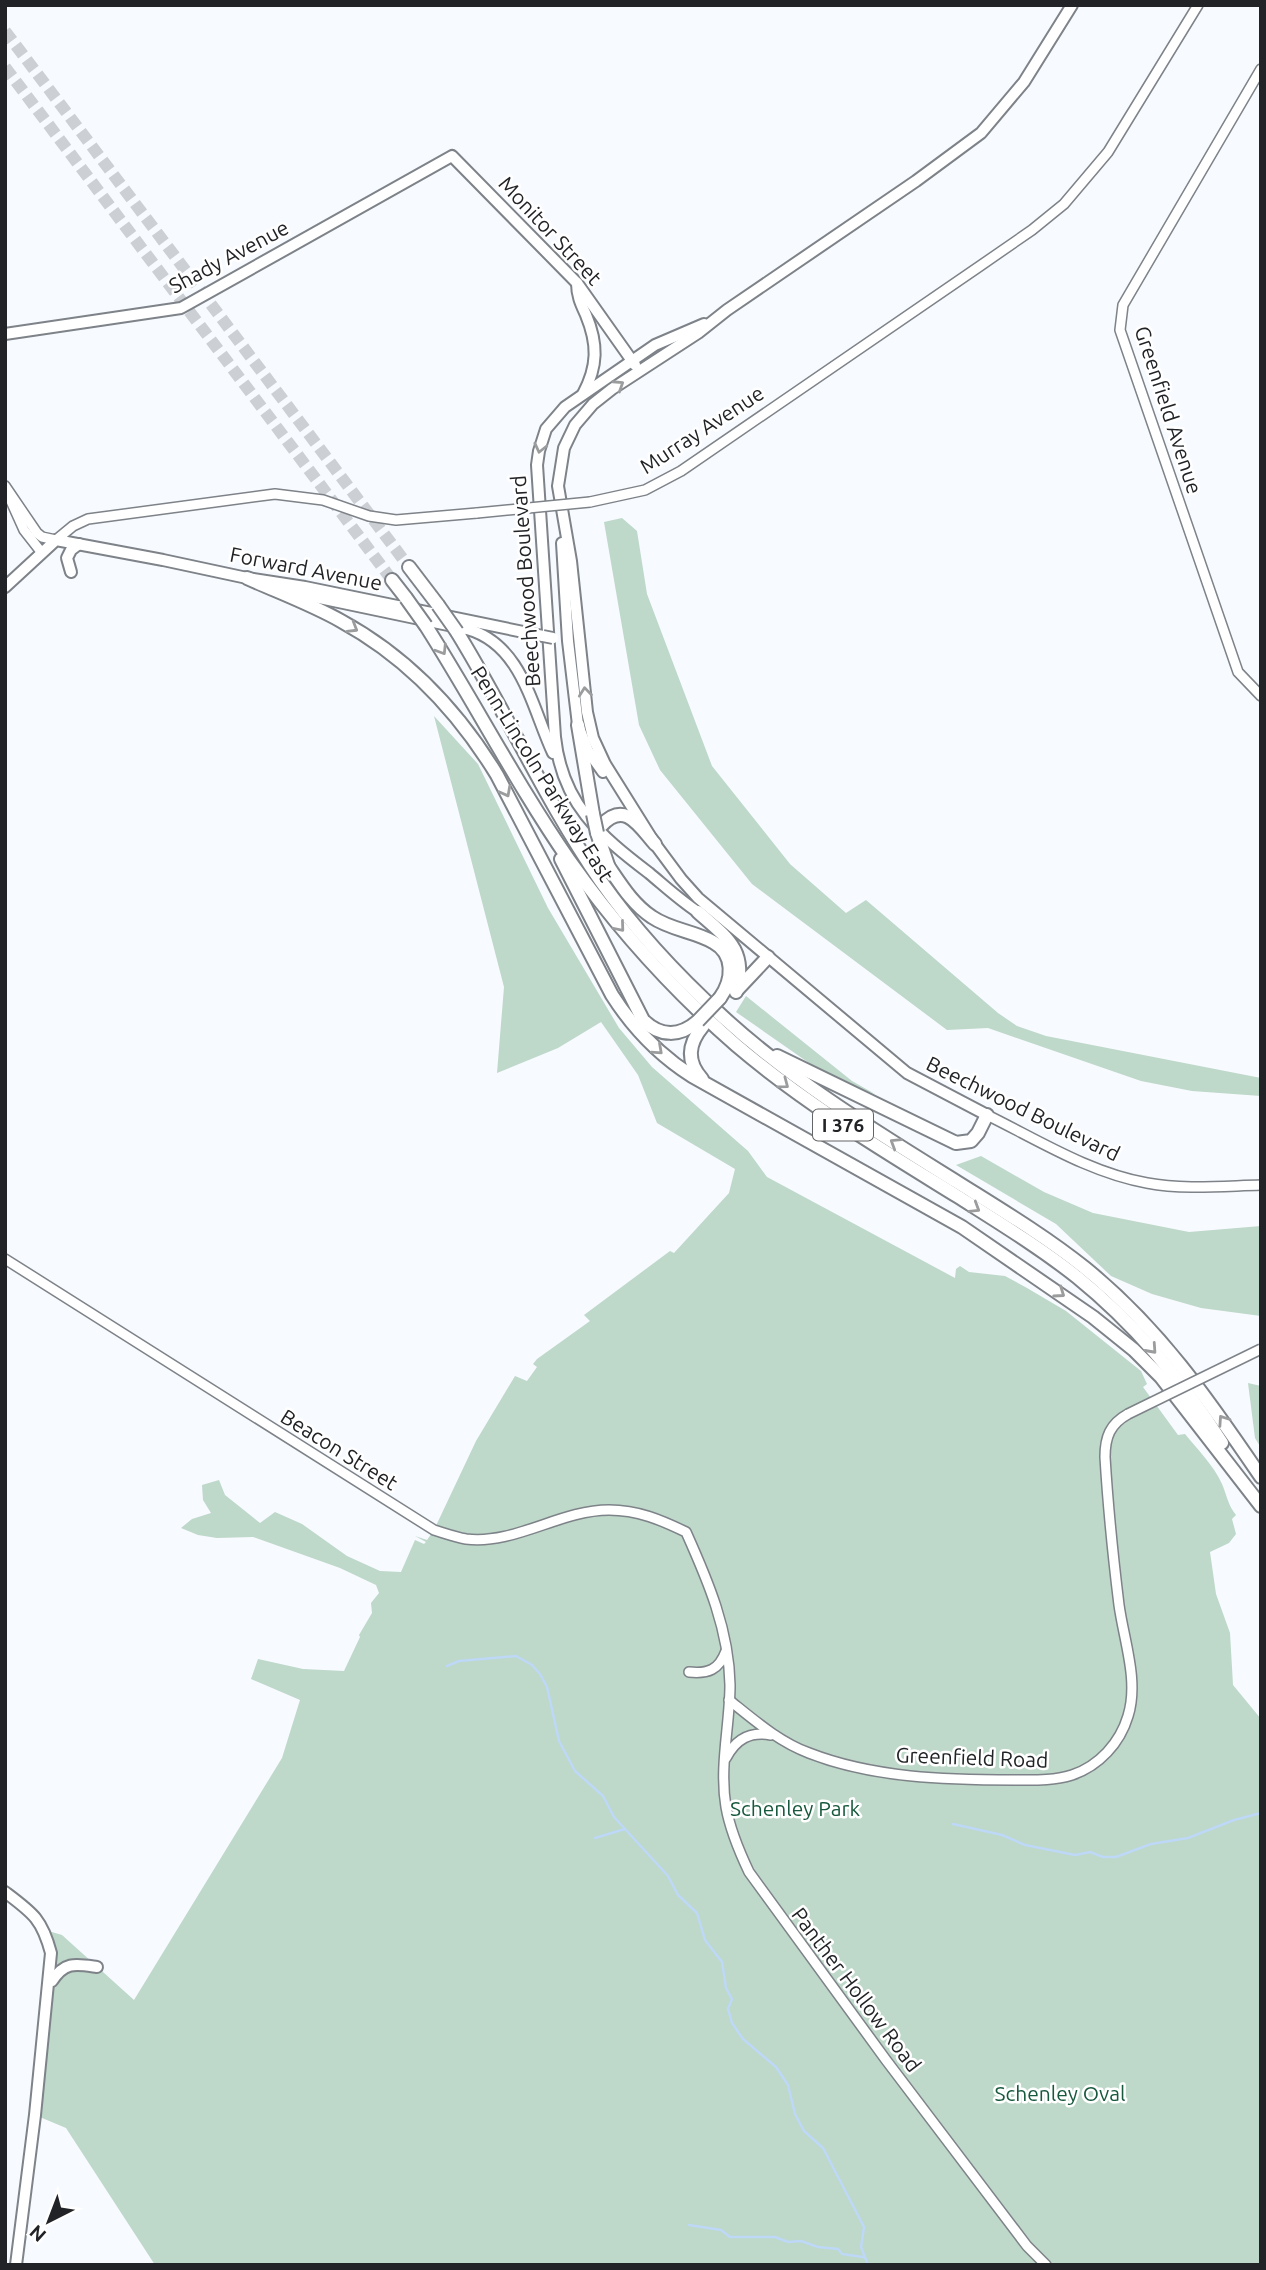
<svg xmlns="http://www.w3.org/2000/svg" width="1266" height="2270" viewBox="0 0 1266 2270" font-family="Ubuntu,sans-serif">
<rect width="100%" height="100%" fill="#f7faff"/>
<g fill="#bed8c9">
<polygon points="622,518 637,531 647,594 712,766 790,864 846,913 866,900 998,1013 1017,1026 1046,1036 1261,1078 1261,1096 1192,1091 1141,1081 988,1028 947,1030 752,884 660,770 639,725 604,522"/>
<path d="M434,716L478,764L548,908L619,1028L652,1067L748,1151L767,1177L955,1278L956,1269L960,1266L969,1272L1005,1276L1027,1288L1066,1311L1141,1371L1147,1384L1143,1387L1178,1435L1185,1434C1198,1450 1214,1466 1222,1484C1227,1496 1228,1505 1236,1515L1232,1519L1236,1534L1229,1543L1210,1552L1216,1594L1230,1633L1233,1685L1261,1719V2265H155L66,2128L35,2115L51,1966L45,1930L62,1935L134,2000L282,1758L300,1700L251,1679L258,1659L303,1669L344,1671L360,1637L359,1635L372,1613L371,1603L379,1593L376,1585L340,1568L253,1537L217,1538L198,1535L181,1528L192,1519L211,1513L203,1500L202,1485L219,1480L225,1495L260,1523L275,1512L302,1524L347,1556L380,1571L401,1572L415,1540L424,1544L426,1542L415,1536L427,1540L434,1530L476,1441L515,1376L527,1381L537,1367L533,1364L537,1359L590,1321L584,1315L670,1251L674,1253L729,1193L735,1169L657,1123L638,1075L601,1022L558,1048L497,1073L504,987Z"/>
<polygon points="746,996 852,1081 875,1094 832,1079 736,1012"/>
<polygon points="981,1156 1044,1192 1093,1213 1189,1232 1261,1226 1261,1316 1201,1308 1152,1294 1111,1276 1056,1224 956,1165"/>
<polygon points="1248,1383 1261,1386 1261,1448 1255,1438"/>
</g>
<g fill="none" stroke-linecap="round" stroke-linejoin="round">
<g stroke="#bed8f7" stroke-width="2.5">
<polyline points="447,1666 459,1661 516,1656 532,1665 540,1674 547,1687 559,1741 575,1771 603,1796 614,1817 668,1876 678,1895 697,1913 705,1940 722,1962 726,1988 732,1999 728,2009 732,2023 743,2039 776,2067 788,2085 795,2114 804,2131 823,2148 864,2227 861,2247 868,2265"/>
<polyline points="953,1824 1002,1835 1025,1845 1075,1855 1090,1852 1103,1857 1116,1857 1151,1844 1188,1838 1234,1820 1261,1813"/>
<polyline points="595,1838 625,1829"/>
<polyline points="689,2225 721,2230 730,2237 775,2237 788,2242 801,2241 818,2247 838,2249 842,2254 863,2257"/>
</g>
<g stroke="#cccfd4" stroke-width="12" stroke-dasharray="12 6" stroke-linecap="butt">
<polyline points="5,31 409,567"/>
<polyline points="5,67 392,580"/>
</g>
<defs>
<g id="secondary">
<polyline points="1261,69 1123,305 1120,330 1238,672 1261,696"/>
<polyline points="5,486 37,533 42,537 56,540 73,526 88,519 275,494 323,500 369,516 396,520 477,513"/>
<polyline points="6,490 24,530 42,553"/>
<polyline points="590,502 645,490 681,471 980,266 1032,230 1064,204 1108,152 1198,5"/>
<path d="M987,1115C1038,1140 1090,1173 1147,1183C1184,1190 1223,1186 1261,1185"/>
<path d="M5,1259L434,1530C444,1533 455,1537 466,1539C515,1545 560,1510 609,1510C638,1510 661,1520 686,1532C708,1581 729,1630 730,1685C730,1725 719,1766 726,1807C730,1830 739,1851 749,1872L886,2060L1027,2246L1046,2265"/>
<path d="M689,1672C708,1674 719,1670 726,1651"/>
<path d="M729,1700C754,1720 779,1742 809,1753C873,1778 946,1780 1014,1780C1033,1780 1053,1781 1072,1775C1099,1766 1120,1743 1128,1716C1139,1681 1124,1641 1119,1605C1113,1556 1108,1507 1105,1457C1105,1437 1110,1424 1128,1414"/>
<path d="M726,1758C736,1739 750,1731 771,1735"/>
</g>
<g id="primary">
<path d="M577,283C577,296 581,304 586,315C598,344 598,366 583,394"/>
<polyline points="5,334 181,308 452,156 577,283 635,365"/>
<polyline points="562,543 568,641 578,725 588,751 603,772"/>
<polyline points="71,572 67,558 71,550 79,544"/>
<polyline points="5,587 56,540 163,560 247,578 305,587 543,636"/>
<path d="M291,592L467,629C522,644 532,708 553,753"/>
<path d="M704,916C684,904 667,888 649,873C599,835 562,803 555,737L537,465L539,451L546,429L565,407L655,345L704,324"/>
<polyline points="987,1115 907,1073 698,898 681,879 655,844 605,764 593,738 587,712 571,561 558,486 564,448 575,425 593,404 612,389 698,333 727,310 916,181 981,133 1024,82 1072,5"/>
<path d="M5,1892C33,1913 42,1919 51,1953L35,2115L16,2265"/>
<path d="M52,1981C65,1961 76,1964 97,1967"/>
</g>
<g id="motorway">
<polyline points="409,567 438,605"/>
<path d="M247,578C278,592 311,604 341,621C407,657 458,711 497,775L612,995C633,1028 659,1055 692,1076L962,1227L1093,1317L1134,1350L1161,1377L1261,1506"/>
<polyline points="392,580 406,598"/>
<path d="M426,626C475,703 517,785 569,860C617,928 673,990 736,1045C804,1103 881,1149 957,1196C998,1222 1039,1247 1077,1277C1135,1324 1182,1380 1222,1443"/>
<path d="M457,632C507,713 546,802 600,880C635,930 678,976 723,1017C794,1082 875,1131 957,1182C1000,1209 1045,1236 1085,1268C1159,1328 1208,1399 1261,1477"/>
<polyline points="578,725 593,814"/>
<path d="M602,825C625,800 640,827 655,844"/>
<polyline points="597,833 610,871"/>
<path d="M561,859L643,1020C660,1037 680,1037 698,1021"/>
<path d="M606,863C620,883 632,904 652,917C671,930 694,931 713,942C735,954 733,980 720,998"/>
<path d="M698,912C726,937 748,950 736,992"/>
<polyline points="737,990 768,957"/>
<polyline points="777,1056 956,1143 971,1141 978,1133 987,1115"/>
<path d="M702,1079C686,1061 688,1044 703,1026"/>
</g>
</defs>
<use href="#secondary" stroke="#7e8389" stroke-width="12"/>
<use href="#primary" stroke="#7e8389" stroke-width="14"/>
<use href="#motorway" stroke="#7e8389" stroke-width="16"/>
<use href="#secondary" stroke="#fff" stroke-width="9"/>
<use href="#primary" stroke="#fff" stroke-width="10"/>
<use href="#motorway" stroke="#fff" stroke-width="12"/>
<defs>
<g id="secondary-bridge">
<polyline points="477,513 590,502"/>
<polyline points="1128,1414 1261,1349"/>
</g>
<polyline id="primary-bridge" points="543,636 553,638"/>
<g id="motorway-bridge">
<polyline points="406,598 426,626"/>
<polyline points="438,605 457,632"/>
<polyline points="593,814 597,833"/>
<polyline points="698,1021 720,998"/>
</g>
</defs>
<use href="#secondary-bridge" stroke="#7e8389" stroke-width="12" stroke-linecap="butt"/>
<use href="#primary-bridge" stroke="#7e8389" stroke-width="14" stroke-linecap="butt"/>
<use href="#motorway-bridge" stroke="#7e8389" stroke-width="16" stroke-linecap="butt"/>
<use href="#secondary-bridge" stroke="#fff" stroke-width="9"/>
<use href="#primary-bridge" stroke="#fff" stroke-width="10"/>
<use href="#motorway-bridge" stroke="#fff" stroke-width="12"/>
</g>
<defs><path id="oneway-chevron" d="M-2-3.5L2.5 0L-2 3.5" fill="none" stroke-width="1.6" stroke-linecap="round" stroke-linejoin="round" transform="scale(1.75)"/></defs>
<g stroke="#9b9c9d">
<use href="#oneway-chevron" transform="translate(619 385) rotate(-33)"/>
<use href="#oneway-chevron" transform="translate(540 448) rotate(103)"/>
<use href="#oneway-chevron" transform="translate(353 628) rotate(31)"/>
<use href="#oneway-chevron" transform="translate(442 650) rotate(58)"/>
<use href="#oneway-chevron" transform="translate(585 692) rotate(-96)"/>
<use href="#oneway-chevron" transform="translate(506 792) rotate(62)"/>
<use href="#oneway-chevron" transform="translate(620 927) rotate(50)"/>
<use href="#oneway-chevron" transform="translate(658 1050) rotate(42)"/>
<use href="#oneway-chevron" transform="translate(784 1084) rotate(37)"/>
<use href="#oneway-chevron" transform="translate(895 1143) rotate(-148)"/>
<use href="#oneway-chevron" transform="translate(975 1208) rotate(32)"/>
<use href="#oneway-chevron" transform="translate(1060 1293) rotate(35)"/>
<use href="#oneway-chevron" transform="translate(1152 1349) rotate(48)"/>
<use href="#oneway-chevron" transform="translate(1223 1420) rotate(-124)"/>
</g>
<g text-anchor="middle" stroke-width="5" stroke-linejoin="round" paint-order="stroke">
<rect fill="#fff" stroke="#646567" stroke-width="2" x="813" y="1109.5" width="60" height="31" rx="5"/>
<g font-size="19" font-weight="bold" fill="#212326">
<text x="843" y="1132">I 376</text>
</g>
<g font-size="21" fill="#212326" stroke="#fff">
<text transform="translate(550 231) rotate(47)" y="7">Monitor Street</text>
<text transform="translate(229 257) rotate(-28)" y="7">Shady Avenue</text>
<text transform="translate(1168 410) rotate(72)" y="7">Greenfield Avenue</text>
<text transform="translate(702 430) rotate(-33)" y="7">Murray Avenue</text>
<text transform="translate(306 569) rotate(11)" y="7">Forward Avenue</text>
<text transform="translate(526 581) rotate(-94)" y="7">Beechwood Boulevard</text>
<text transform="translate(542 774) rotate(58)" y="7">Penn-Lincoln Parkway East</text>
<text transform="translate(1023 1109) rotate(26)" y="7">Beechwood Boulevard</text>
<text transform="translate(339 1450) rotate(32)" y="7">Beacon Street</text>
<text transform="translate(972 1758) rotate(2)" y="7">Greenfield Road</text>
<text transform="translate(856 1990) rotate(53)" y="7">Panther Hollow Road</text>
</g>
<g font-size="21" fill="#17593d" stroke="#fff">
<text x="795" y="1816">Schenley Park</text>
<text x="1060" y="2101">Schenley Oval</text>
</g>
</g>
<rect width="1266" height="2270" fill="none" stroke="#212326" stroke-width="14"/>
<g transform="translate(49 2221) rotate(222)" stroke="#ffffff" stroke-width="5" paint-order="stroke">
<path d="M0-5L12 26L0 18L-12 26Z" fill="#212326"/>
<text y="-10" font-size="19" font-weight="bold" text-anchor="middle" fill="#212326">N</text>
</g>
</svg>
